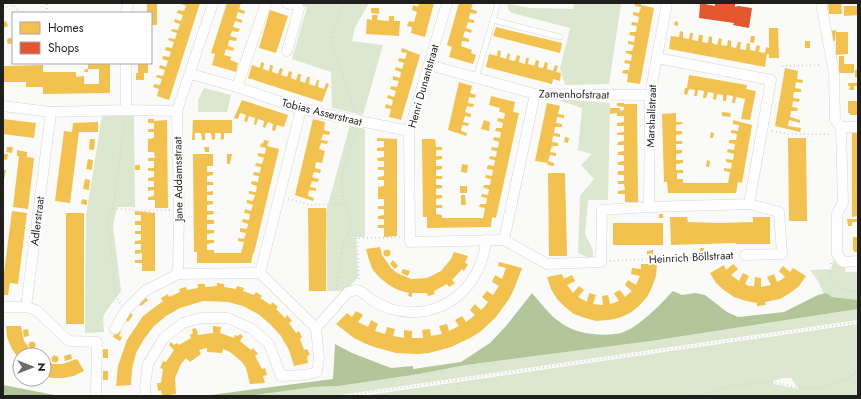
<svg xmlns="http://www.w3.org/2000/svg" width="861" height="399" viewBox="0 0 861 399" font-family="Jost,sans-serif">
<rect width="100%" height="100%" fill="#fafbf9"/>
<g fill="#dbe7ce" fill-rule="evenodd">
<polygon points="293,3 369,3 355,27 352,41 383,45 363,115 332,108 331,72 292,59 307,7"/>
<path d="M574,3H608L621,4L609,84L565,85L560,69L570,28L512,13C509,11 507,8 508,4L530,8L573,9Z"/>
<polygon points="204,88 231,95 227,112 198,112 198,100"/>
<polygon points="555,99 610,103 608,200 588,200 585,234 593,250 593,260 578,253 580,196 594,179 581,165 592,154 578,150 582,108"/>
<polygon points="102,116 134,116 135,207 117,207 113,226 121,291 105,313 103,318 104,332 85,333 86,215"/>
<polygon points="350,125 365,129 365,237 356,237 358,277 346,291 327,291 326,212"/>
<polygon points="833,259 839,266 845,266 845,272 858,272 858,300 832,297 826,293 824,294 818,281 810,270 832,269"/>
<polygon points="858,309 858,320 333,396 249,396 314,387 339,386 419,374 466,365 651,341"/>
<path d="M858,324V396H361ZM782,378H791L799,389L773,384L774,381Z"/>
</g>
<g fill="#b3c699">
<path d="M673,291L682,295L695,293L705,295L727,312L738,317L784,312L818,295L826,293L832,297L858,300V309L651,341L466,365L419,374L339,386L314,387L249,396H203L333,379L335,344L352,353L391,368L413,366V369L461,362L490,343L506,326L532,293C540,302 548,313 557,320C567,328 580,333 593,334C603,335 612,335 621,333C638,328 661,304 673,291Z"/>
<polygon points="3,385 60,396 10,396 3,394"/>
</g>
<g fill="#f2c14e">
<polygon points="147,3 157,3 157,25 151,25 151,13 147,13"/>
<polygon points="179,3 200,3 169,100 157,96 159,89 153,87 154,84 160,85 162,79 156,77 157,75 163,76 165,70 159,68 160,65 166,67 168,61 162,59 163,56 169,57 171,52 165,50 166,47 172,48 174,42 168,40 169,38 175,39 177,33 171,31 172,29 178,30 180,24 174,22 175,19 181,21 183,15 177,13 178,10 184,11 186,6"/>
<polygon points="227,3 241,3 239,9 245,11 244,14 238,12 236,18 242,20 242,23 235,21 233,27 240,29 238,32 232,31 230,36 237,38 236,41 229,40 228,46 234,48 233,51 226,49 224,55 231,57 230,60 238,63 236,72 212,65 215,54 211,53"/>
<polygon points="419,3 434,3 425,37 411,33 412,27 407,26 409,21 414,22 417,12 412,10 413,5 418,7"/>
<polygon points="459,3 473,3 471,9 477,11 476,14 470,13 469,19 474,20 474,23 468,22 466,28 472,30 471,33 465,31 463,37 469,39 469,42 462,41 461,46 472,50 471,53 476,55 473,64 449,57 452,47 447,45"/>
<polygon points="635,3 641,3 641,5 654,8 640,84 627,82 628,74 622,73 623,70 629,70 630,64 624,63 625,60 631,61 632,55 626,53 626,51 632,51 634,45 628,44 628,41 634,42 635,36 629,35 630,32 636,32 637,26 631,25 632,22 638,23 639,17 633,15 633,12 639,13 641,7 635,6"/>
<polygon points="828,4 841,4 842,14 829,14"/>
<polygon points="844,6 858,6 858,15 844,16"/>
<polygon points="371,8 379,8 379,14 371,13"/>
<polygon points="270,10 288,16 276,53 259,48"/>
<polygon points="372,15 378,15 377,20 389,21 389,16 394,16 394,21 400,21 399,36 366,34 367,19 372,20"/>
<polygon points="6,21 8,26 3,28 3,22"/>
<polygon points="675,21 678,22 678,26 674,25"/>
<polygon points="496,27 562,43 560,53 493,36"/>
<polygon points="769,28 778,28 779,58 769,58 769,54 767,54 765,67 669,49 671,36 679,37 680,31 683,32 683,38 689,39 690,33 693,33 692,40 698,41 699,35 703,35 702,42 708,43 709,36 712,37 712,43 717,45 719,38 722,39 721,45 727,46 728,40 731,41 731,47 736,48 738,42 741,42 740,49 746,50 747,43 750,44 750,50 755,51 757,45 760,46 759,52 765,53 766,47 769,48"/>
<polygon points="836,30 835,41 831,41 830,31"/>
<polygon points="836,32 848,32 848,54 836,55"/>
<polygon points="751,36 755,36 754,43 750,42"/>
<circle cx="10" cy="41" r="3"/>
<rect x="805" y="41" width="5" height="7"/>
<polygon points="402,48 420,55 401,120 389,117 391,109 385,108 386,104 392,106 393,100 387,98 388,95 394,97 396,91 390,89 391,86 397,87 399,81 393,80 393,76 400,78 401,72 395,70 396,67 402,69 404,63 398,61 399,58 405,59 407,53 401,52"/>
<polygon points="498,50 501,51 500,57 506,59 508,53 510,54 509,60 515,61 517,55 520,56 519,62 525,64 526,58 529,58 528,64 534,66 536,60 539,61 538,67 543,68 545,62 548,63 547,69 553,71 555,65 558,66 556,72 561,73 560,81 553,79 552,84 486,67 489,54 497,56"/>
<polygon points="839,56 844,56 844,64 854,64 854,73 839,73"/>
<polygon points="261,62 264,63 263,69 269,71 270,65 272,65 273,66 272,72 278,74 280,68 283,69 281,75 287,77 289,71 292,72 291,78 296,80 298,74 301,74 300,81 305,83 307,77 310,77 309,84 315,86 317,80 319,80 318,87 324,89 326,83 329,84 322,102 248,78 252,65 260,68"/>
<polygon points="88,63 110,63 110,93 43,94 43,87 26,87 26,82 3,82 3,66 43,65 43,72 76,72 76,77 84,76 84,84 99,84 99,69 88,69 88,72 84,72 85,69 88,69"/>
<polygon points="138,63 148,63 148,73 144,73 144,80 136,80 136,73 138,73"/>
<polygon points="785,68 798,71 797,79 803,80 802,83 796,82 795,88 801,89 801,92 794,92 793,98 800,99 799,102 793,101 792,107 798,108 797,111 791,111 790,117 800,120 800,123 789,120 788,126 801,128 800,132 775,126"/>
<rect x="855" y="70" width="3" height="7"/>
<polygon points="689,75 747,85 746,89 756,91 750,120 741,119 745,99 736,97 735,103 732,103 733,96 727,95 726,101 723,101 723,95 717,94 716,100 713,99 714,93 708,92 706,98 703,98 704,91 698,90 697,96 694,96 695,90 689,89 687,95 684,94 685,88 687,88"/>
<polygon points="459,82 472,86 470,93 476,95 475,98 469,97 468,103 474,104 473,107 467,106 465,112 471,114 471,117 465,116 463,122 469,123 468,126 462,125 461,131 467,133 466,136 448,130"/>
<polygon points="848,83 858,83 858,86 854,86 854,90 849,90 850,86 848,86"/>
<polygon points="491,96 515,102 513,112 519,113 496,218 492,217 491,227 427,228 427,217 423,217 422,139 435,139 436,147 442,147 442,150 436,150 436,156 442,156 442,159 436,160 436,166 442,166 442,169 436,170 436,176 442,176 442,179 436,179 436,185 442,185 442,188 436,189 436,195 442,195 442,198 436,199 436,205 442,205 442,208 436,208 436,214 442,215 442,218 483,218 485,208 479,207 480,204 486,204 487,198 481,197 482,194 488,195 489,189 483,188 484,185 490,185 491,179 485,178 486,175 492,176 493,170 487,169 487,167 488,165 494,166 495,160 489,159 490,156 496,157 497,151 491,150 492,147 498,148 499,142 493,140 494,137 500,138 501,132 495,131 496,128 502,128 503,123 497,121 498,118 504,119 505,113 499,112 500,108 489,105"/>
<polygon points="242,100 288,115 284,127 277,125 275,131 272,130 273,124 268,122 265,128 263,127 264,121 258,119 256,125 254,124 255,118 249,116 247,122 244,121 246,115 240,113 238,119 234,118"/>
<polygon points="848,101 858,101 858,115 850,115 850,113 848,113"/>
<polygon points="547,103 560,106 558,114 564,115 564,118 557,117 556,123 562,124 562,127 555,127 554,133 560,134 560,137 553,136 552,142 558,143 558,146 552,146 550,152 556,153 556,156 550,155 548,161 554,163 554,166 547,165 548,163 535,161"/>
<polygon points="617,103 624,103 624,104 637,104 638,202 625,202 625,194 618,194 618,191 625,190 624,184 618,184 618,181 624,181 624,175 618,175 618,171 624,171 624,165 618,165 618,162 624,161 624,155 618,155 618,152 624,151 624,145 617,145 618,142 624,141 624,135 617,135 617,133 624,132 624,126 617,126 617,123 624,122 624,116 617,116 617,113 610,114 610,108 620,108 620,111 624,110 624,107 617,106"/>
<polygon points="722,112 731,113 730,117 722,116"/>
<polygon points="676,113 676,122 682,122 682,124 676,125 676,131 682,131 682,134 676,135 676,141 682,141 682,144 676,144 676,150 682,150 682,153 676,154 676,160 683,160 683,163 676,164 676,170 683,170 683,173 677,173 677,179 683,179 683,183 728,183 730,172 724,171 724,168 731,169 732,163 726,162 726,159 733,160 734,154 727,152 728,149 734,150 735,144 729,143 729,140 736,140 737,134 731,133 731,130 738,131 739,125 733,124 733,120 752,125 742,183 738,182 736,193 668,193 667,182 664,182 662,114"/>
<polygon points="3,119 36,123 34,138 3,134"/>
<polygon points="148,119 154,119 154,121 167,120 168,208 155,208 155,200 148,200 148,197 154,196 154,190 148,191 148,187 154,187 154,181 148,181 148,178 154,177 154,171 148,171 148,168 154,168 154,161 148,161 148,158 155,158 154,152 148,152 148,139 154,138 154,132 148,132 148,129 154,129 154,123 148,123"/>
<polygon points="313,119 325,122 324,130 330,132 329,135 323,134 321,140 328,141 327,144 321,143 319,149 325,151 322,163 316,162 315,168 321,170 320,173 314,172 312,177 319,179 318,182 312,181 310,187 316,188 316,191 309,190 308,196 314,198 313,201 295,195"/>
<polygon points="193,120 232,120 232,133 224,133 224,139 221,140 221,133 215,133 215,139 212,140 211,133 205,133 205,140 202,140 201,133 195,133 195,140 192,140"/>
<polygon points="484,120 490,122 489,131 481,129"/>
<polygon points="98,122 98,132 79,132 70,203 55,201 64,131 72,132 73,123"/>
<polygon points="711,132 714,133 713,138 710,138"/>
<polygon points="852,133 858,133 858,216 852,217"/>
<polygon points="565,137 569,138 568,143 564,142"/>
<polygon points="377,138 397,139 397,236 384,237 384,228 378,228 378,225 384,225 384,219 378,219 378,216 384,215 384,209 378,209 378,206 384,206 384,199 378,199 378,187 384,186 384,180 378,180 378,177 384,176 384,170 378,170 378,167 384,167 384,161 378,161 377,158 384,157 384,151 377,151 377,148 384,147 384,141 377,141"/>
<polygon points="788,138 806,138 807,221 789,221"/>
<polygon points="90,139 95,139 94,150 89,149"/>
<polygon points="264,140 269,141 267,146 279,149 254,253 253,253 251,263 197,263 197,252 194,252 193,154 213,154 213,166 207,166 207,172 213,172 213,175 207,176 207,182 213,182 213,185 207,185 207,192 213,191 213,195 207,195 207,201 213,201 213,204 207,205 207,211 213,211 214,214 207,215 207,220 214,220 214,224 207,224 207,230 214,230 214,233 207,234 207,240 214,240 214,243 207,244 207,250 214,250 214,253 241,253 244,242 238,241 238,238 244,239 246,233 240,232 240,228 247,229 248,224 242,222 243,219 249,220 250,214 244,213 245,209 251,211 253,205 247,203 247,200 253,201 255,195 249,194 249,191 256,192 257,186 251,184 252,181 258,182 259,176 253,175 254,172 260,173 261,167 255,166 256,163 262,164 264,158 258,156 258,153 265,154 266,148 260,147 261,143 263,144"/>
<polygon points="7,147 13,147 12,153 6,152"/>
<polygon points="204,147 209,147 209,152 205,152"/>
<polygon points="17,150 27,152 27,157 34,158 28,209 13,207 19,156 17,156"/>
<polygon points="3,154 8,154 7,160 3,159"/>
<polygon points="227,154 232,154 230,164 227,164"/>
<polygon points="88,159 93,160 92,170 86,169"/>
<polygon points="707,160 710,161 709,167 706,167"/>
<polygon points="462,164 468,165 467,173 461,172"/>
<rect x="135" y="165" width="5" height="5"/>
<polygon points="3,170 6,170 4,180 3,180"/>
<polygon points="548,173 565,173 567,256 549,256"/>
<polygon points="85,179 90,180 89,190 83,189"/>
<rect x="460" y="186" width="7" height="7"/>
<polygon points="461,195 465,195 466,205 461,205"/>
<polygon points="82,199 87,200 87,205 81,204"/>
<polygon points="308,208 326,208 326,291 309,291"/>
<polygon points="12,211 27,213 18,284 10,283 8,295 3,295 3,281"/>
<polygon points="135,211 155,213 155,271 142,271 142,263 135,263 135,260 142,260 142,253 135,254 135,250 141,250 141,244 135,244 135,241 141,240 141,234 135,234 135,231 141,231 141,225 135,225 135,221 141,221 141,215 135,215"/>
<rect x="66" y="213" width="18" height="111"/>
<rect x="659" y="214" width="4" height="4"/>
<polygon points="670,217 687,217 688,222 720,223 753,222 753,217 770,217 770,244 736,244 736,243 671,245"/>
<polygon points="847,219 857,219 857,222 852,222 852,226 848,226"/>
<rect x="613" y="223" width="50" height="22"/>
<polygon points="853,237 858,237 858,252 854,252 854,250 853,250"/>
<polygon points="380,247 382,255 391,268 397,273 411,279 427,278 441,271 451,259 454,252 468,256 465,263 468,264 464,271 462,269 452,280 455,283 449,287 447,284 434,291 435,294 428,296 427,293 412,293 412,297 408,296 409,293 398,290 389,285 380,278 373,270 369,260 366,249"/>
<rect x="700" y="248" width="4" height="6"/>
<circle cx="387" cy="253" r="3.5"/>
<polygon points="653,250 653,255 647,255 647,251"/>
<polygon points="393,260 398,266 395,269 390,264"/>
<polygon points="499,262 522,268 514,289 509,299 496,317 480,332 470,338 451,347 429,353 418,354 396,353 374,347 364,343 354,338 336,324 347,313 352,317 356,311 363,315 358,322 368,327 371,320 378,324 375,331 385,334 387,327 395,329 393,336 404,338 404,330 412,331 412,338 423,338 422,330 430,329 431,336 436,335 442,334 439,326 447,324 449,331 459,326 455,320 462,316 466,322 475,315 470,310 475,304 481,310 485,306 488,302 482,297 487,291 493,295 499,286 492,282 495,275 502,279 506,268 498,266"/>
<polygon points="641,264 657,264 656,276 652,287 647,297 639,306 630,313 619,318 608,320 596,321 585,318 574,314 565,307 557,299 551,289 547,277 562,274 564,279 572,275 575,281 567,285 573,293 579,286 584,290 578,297 587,302 589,293 596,295 593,304 603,305 602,296 608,295 610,304 619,301 614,293 620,290 625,297 632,291 625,285 628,280 636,285 640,276 631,274 632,268 641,269"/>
<polygon points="733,264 738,269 731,275 739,281 743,273 749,276 745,284 749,286 754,286 755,277 761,278 761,287 771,285 767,277 774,274 777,282 781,280 785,277 779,271 783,266 790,272 793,268 806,276 799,286 790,293 780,299 765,302 766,305 757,306 757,303 746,301 734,297 725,291 716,283 710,273 724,265 726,270"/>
<polygon points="403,269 410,271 408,276 401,273"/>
<polygon points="217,283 224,284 224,287 236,289 237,286 244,288 243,291 254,295 256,292 262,296 260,298 271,305 272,302 278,307 276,309 285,318 287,315 292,321 289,323 296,333 299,331 302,337 300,339 304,350 307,349 310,355 307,356 308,363 294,366 289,350 281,336 270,324 258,314 243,306 228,302 203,301 180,308 166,316 154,326 144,339 136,353 132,369 131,385 116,386 118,366 127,340 143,316 163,301 161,298 168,294 169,297 180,292 179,289 186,287 187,290 198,288 198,284 205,284 205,287 217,286"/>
<polygon points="145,297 148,300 141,306 138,303"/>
<polygon points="129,312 133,315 128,322 124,319"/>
<polygon points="6,326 21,326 24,341 34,355 20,355 20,361 11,347 7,337"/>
<polygon points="213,326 221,327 220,333 234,338 235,335 238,336 240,334 243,336 240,341 251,350 253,348 258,354 255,356 262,369 265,368 267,375 263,376 265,383 250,384 246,368 242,362 230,352 223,349 222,353 207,352 207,348 199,350 201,354 190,362 186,358 181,364 175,378 176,394 162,396 161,390 158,391 157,383 161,383 163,369 160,368 163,361 166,362 174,350 169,345 171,342 174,345 177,343 179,345 191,338 190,335 193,333 192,329 196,328 198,335 213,333"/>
<polygon points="28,329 29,336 24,337 23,330"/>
<polygon points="117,329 121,332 119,336 122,337 120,341 113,337"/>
<circle cx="32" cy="345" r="3.5"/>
<rect x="103" y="349" width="5" height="9"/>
<polygon points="40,351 46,354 44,357 44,355 37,355"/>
<polygon points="71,354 72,359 65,361 64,356"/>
<circle cx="55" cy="359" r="3.5"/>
<polygon points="77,359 84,371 74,376 63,378 52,378 44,376 44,361 54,364 62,364"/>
<rect x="103" y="371" width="5" height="9"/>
</g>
<polygon fill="#e4572e" points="700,3 715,6 715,3 735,3 735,7 738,6 752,8 749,28 733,25 734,23 699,18"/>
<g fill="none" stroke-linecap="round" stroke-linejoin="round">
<defs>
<g id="service">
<polyline points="498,3 493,20 560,37"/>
<polyline points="476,78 493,20"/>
</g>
<g id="minor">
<polyline points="287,3 297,5 299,9 287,51"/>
<polyline points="447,3 409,131 410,242 504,240 547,264 601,262 602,210 649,207 749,204 771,80 657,58"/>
<polyline points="821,3 834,73 835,120 841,127 843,203 837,214 837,254 843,262 858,261"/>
<polyline points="126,13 128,3"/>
<polyline points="126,63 126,110"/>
<polyline points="429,65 535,94 650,95"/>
<polyline points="191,74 237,87 301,109 409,131"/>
<polyline points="237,87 266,3"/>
<polyline points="3,106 51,112 126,110 177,111"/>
<polyline points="841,127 858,127"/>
<polyline points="649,207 650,95 667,3"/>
<polyline points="504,240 535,94"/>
<polyline points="745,255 782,254 779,212 749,204"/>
<polyline points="260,273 301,109"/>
<polyline points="178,274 260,273 316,328"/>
<polyline points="3,307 26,307 36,310 69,341 97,342 96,396"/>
<polyline points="26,307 51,112"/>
<path d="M316,328L348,292C350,292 354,290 357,290C363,291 367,297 372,300C378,304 385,307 391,309C440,323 482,288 486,240"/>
<polyline points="115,329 126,310 145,291 178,274 179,210 177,111 213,3"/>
<polyline points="144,396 146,396 145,386 148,364 164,338 183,323 201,318 228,318 252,329 269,344 281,376 305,375 317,372 319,358 316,328"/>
</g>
</defs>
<use href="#service" stroke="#d4d5d3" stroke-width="6"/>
<use href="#minor" stroke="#d4d5d3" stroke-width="11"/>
<g stroke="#d5d5d4" stroke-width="2" stroke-dasharray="1 3" stroke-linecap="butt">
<polyline points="345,3 332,30 332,44 356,111"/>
<polyline points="3,8 13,5 20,13"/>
<polyline points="47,13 47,3"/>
<polyline points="782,66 822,65"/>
<polyline points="357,130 343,170 341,183 344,204 351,221 352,227 348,232 360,238 400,237"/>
<polyline points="772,131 788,134 828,134 831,132"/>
<polyline points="288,199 311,205 344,204"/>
<polyline points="113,208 139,211 170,210"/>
<polyline points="357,238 359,281"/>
<polyline points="610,261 736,255"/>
<path d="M831,263L832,281C840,289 846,292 858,291"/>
<polyline points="336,289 342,247 348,232"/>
<polyline points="120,303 116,297 108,221 113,208 125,119"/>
<polyline points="456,380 461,396"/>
<polyline points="345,396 858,322"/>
<polyline points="693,396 734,386 761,382 777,383 801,388 824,388 852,376 858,369"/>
</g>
<use href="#service" stroke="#fefefe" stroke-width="5"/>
<use href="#minor" stroke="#fefefe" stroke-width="10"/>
</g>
<g text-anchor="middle" stroke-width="4" stroke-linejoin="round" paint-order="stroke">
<g font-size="11" fill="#1f1f1e" stroke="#fff">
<text transform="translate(423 86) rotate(-74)" y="4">Henri Dunantstraat</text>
<text transform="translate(574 94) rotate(1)" y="4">Zamenhofstraat</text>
<text transform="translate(322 112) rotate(14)" y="4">Tobias Asserstraat</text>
<text transform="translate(651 116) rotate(-88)" y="4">Marshallstraat</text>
<text transform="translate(178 179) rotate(-91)" y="4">Jane Addamsstraat</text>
<text transform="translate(37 221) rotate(-83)" y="4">Adlerstraat</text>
<text transform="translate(691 257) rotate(-3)" y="4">Heinrich Böllstraat</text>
</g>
</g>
<rect width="861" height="399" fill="none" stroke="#1f1f1e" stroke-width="8"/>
<rect x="12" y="12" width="140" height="52" fill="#ffffff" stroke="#a5a5a5"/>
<rect x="20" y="22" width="20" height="12" fill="#f2c14e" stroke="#a5a5a5"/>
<text x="48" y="32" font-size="12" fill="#1f1f1e">Homes</text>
<rect x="20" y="42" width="20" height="12" fill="#e4572e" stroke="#a5a5a5"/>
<text x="48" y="52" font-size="12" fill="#1f1f1e">Shops</text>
<g transform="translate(32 367) rotate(90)"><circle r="19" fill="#ffffff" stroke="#a5a5a5"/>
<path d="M0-3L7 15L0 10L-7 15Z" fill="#6c6c6b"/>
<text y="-6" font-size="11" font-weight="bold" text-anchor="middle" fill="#1f1f1e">N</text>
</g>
</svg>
